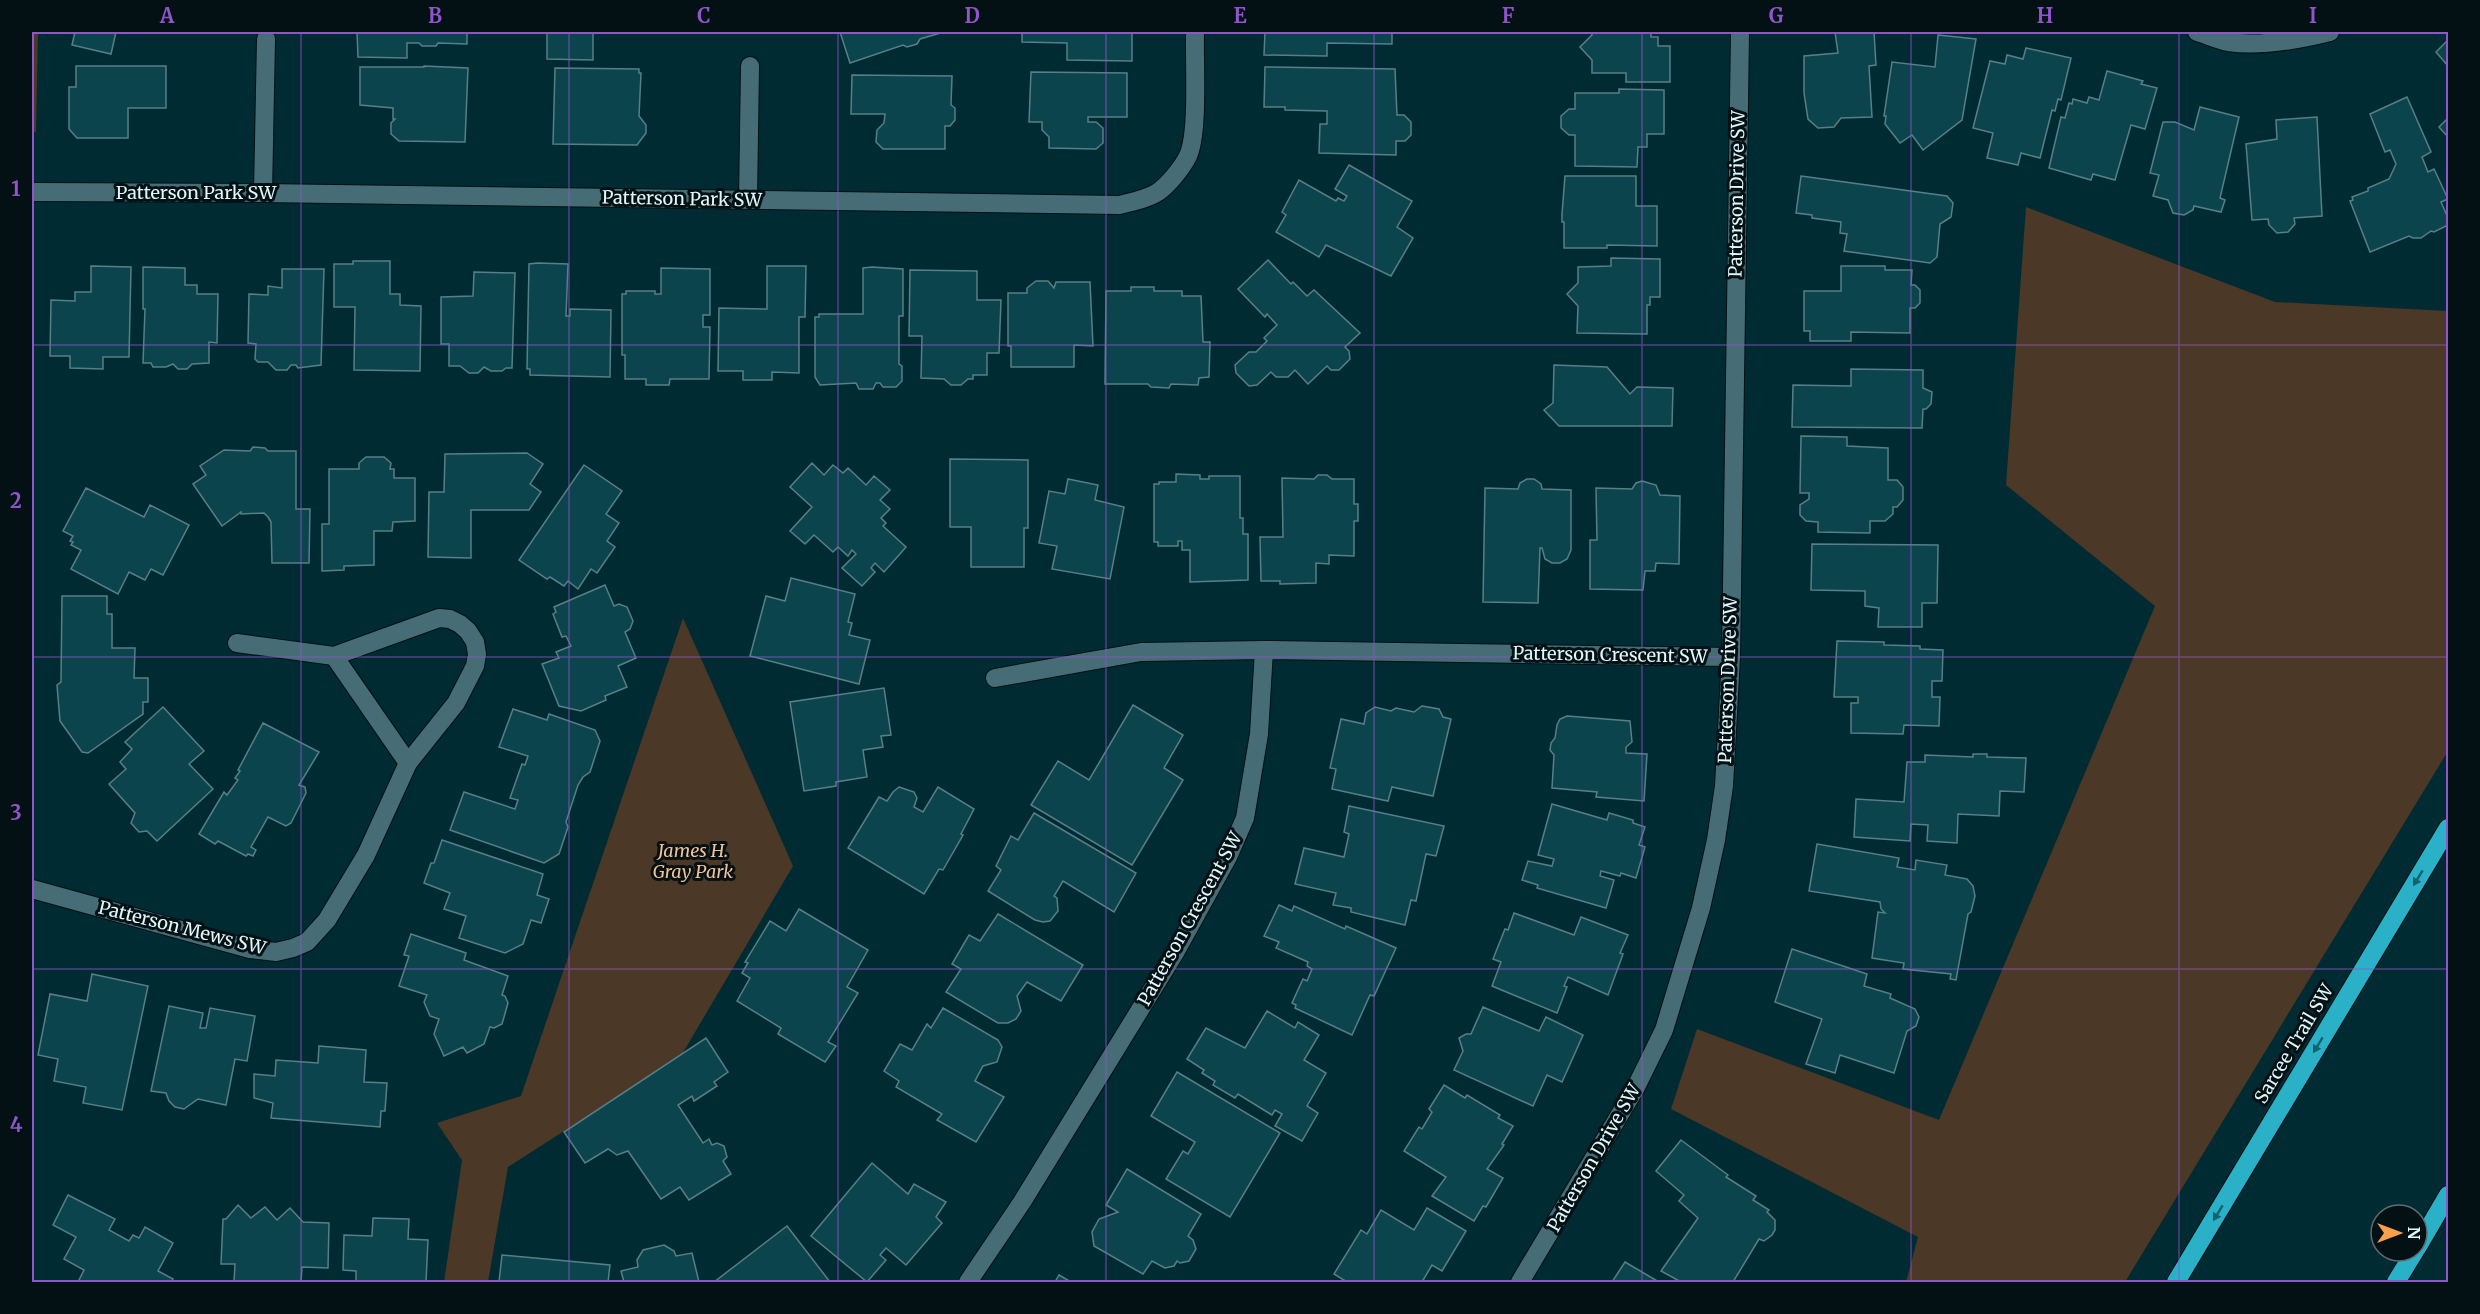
<svg xmlns="http://www.w3.org/2000/svg" width="2480" height="1314" viewBox="0 0 2480 1314" font-family="Merriweather,serif">
<rect width="100%" height="100%" fill="#002b32"/>
<g fill="#4c3827">
<polygon points="32,32 38,32 36,132 32,131"/>
<polygon points="2026,207 2275,302 2448,311 2448,751 2125,1282 1906,1282 1918,1237 1671,1109 1697,1029 1939,1120 2155,606 2006,485"/>
<polygon points="683,618 793,866 681,1056 508,1167 488,1282 444,1282 462,1160 437,1123 521,1096"/>
</g>
<g fill="#0c444e" stroke="#577f87" stroke-width="1.5">
<polygon points="75,32 116,32 111,54 72,45"/>
<polygon points="357,32 467,32 467,44 438,43 436,46 422,46 419,43 407,43 407,58 358,57"/>
<polygon points="547,32 593,32 593,60 547,59"/>
<polygon points="840,32 944,32 920,39 917,44 907,47 903,45 850,63"/>
<polygon points="1022,32 1132,32 1132,61 1067,60 1067,43 1022,42"/>
<polygon points="1265,32 1392,32 1392,44 1327,43 1327,56 1264,55"/>
<polygon points="1592,32 1651,32 1651,37 1658,37 1658,46 1670,46 1670,82 1626,82 1626,73 1592,73 1592,60 1580,47 1592,35"/>
<polygon points="1835,32 1874,32 1876,65 1869,66 1872,117 1841,118 1834,127 1818,128 1808,119 1804,93 1804,56 1838,53"/>
<polygon points="1938,35 1976,39 1962,120 1923,150 1912,135 1900,143 1885,124 1886,116 1884,116 1892,62 1935,67"/>
<polygon points="2448,40 2448,66 2436,52"/>
<polygon points="2026,48 2071,58 2061,100 2058,99 2055,111 2052,110 2040,158 2021,153 2018,165 1987,158 1993,133 1973,128 1990,61 2005,64 2007,55 2023,59"/>
<polygon points="76,66 166,66 166,108 128,108 128,138 77,138 69,129 69,87 76,87"/>
<polygon points="424,66 468,68 465,142 399,141 391,134 391,123 395,119 393,119 393,108 360,105 360,67 424,67"/>
<polygon points="1265,67 1395,69 1397,115 1404,115 1411,122 1411,135 1405,141 1396,141 1396,155 1319,153 1320,124 1327,124 1327,111 1285,110 1285,107 1264,107"/>
<polygon points="555,68 639,69 639,73 641,73 639,116 646,125 646,133 637,145 553,144"/>
<polygon points="2107,71 2143,81 2141,84 2157,88 2145,129 2131,125 2115,180 2093,174 2091,180 2049,168 2061,117 2065,118 2069,103 2072,104 2073,99 2087,103 2089,97 2099,100"/>
<polygon points="1031,72 1127,73 1127,117 1088,117 1088,122 1096,122 1103,128 1103,143 1096,149 1049,148 1049,137 1042,130 1042,122 1029,122"/>
<polygon points="852,75 952,76 951,105 955,108 955,120 950,126 945,126 945,149 883,149 876,142 877,130 884,123 885,114 851,114"/>
<polygon points="1619,89 1664,90 1664,134 1647,134 1647,147 1638,147 1637,167 1575,166 1575,135 1569,135 1561,128 1561,116 1569,109 1575,109 1575,93 1619,93"/>
<polygon points="2407,97 2431,152 2422,157 2428,172 2434,169 2448,199 2441,202 2448,218 2448,222 2446,226 2434,232 2431,231 2421,238 2413,238 2409,236 2370,252 2350,201 2353,200 2352,197 2368,191 2368,188 2389,179 2396,164 2390,150 2385,152 2370,114"/>
<polygon points="2200,107 2239,117 2220,198 2225,200 2221,212 2194,206 2193,210 2184,215 2173,213 2168,200 2153,196 2159,175 2150,173 2163,122 2175,122 2194,130"/>
<polygon points="2317,117 2322,216 2294,218 2295,224 2288,232 2277,233 2269,225 2268,219 2252,220 2246,144 2277,139 2276,120"/>
<polygon points="2448,118 2448,137 2439,127"/>
<polygon points="1349,165 1412,201 1397,227 1413,238 1391,276 1326,245 1319,257 1276,232 1286,215 1282,212 1299,180 1336,201 1338,198 1344,201 1347,196 1335,189"/>
<polygon points="1565,176 1636,176 1636,206 1657,206 1657,246 1607,245 1607,248 1564,248 1564,222 1562,222 1562,214"/>
<polygon points="1801,176 1947,196 1953,203 1951,217 1940,224 1937,257 1930,263 1844,251 1847,234 1840,233 1841,222 1812,218 1812,215 1796,213"/>
<polygon points="1611,258 1660,259 1660,297 1650,297 1650,305 1647,305 1647,334 1577,333 1578,306 1567,294 1578,283 1578,267 1611,266"/>
<polygon points="1268,260 1291,284 1293,282 1307,296 1314,290 1360,333 1345,347 1349,351 1350,359 1339,370 1331,370 1327,366 1308,384 1295,370 1288,377 1276,377 1271,372 1257,385 1249,386 1236,373 1235,365 1249,352 1256,352 1267,341 1264,338 1277,325 1267,314 1265,317 1238,289"/>
<polygon points="353,261 390,261 390,294 400,294 400,305 421,306 420,371 354,370 355,307 334,307 334,264 353,264"/>
<polygon points="538,263 568,264 566,316 570,316 570,309 611,310 610,377 530,375 530,369 527,369 529,264"/>
<polygon points="91,266 131,267 129,357 103,357 103,369 70,368 70,356 50,356 51,300 75,301 75,292 91,292"/>
<polygon points="767,266 806,266 805,317 799,317 799,373 772,372 772,380 743,380 743,371 718,371 719,308 767,309"/>
<polygon points="1841,266 1885,266 1885,270 1912,270 1911,285 1915,285 1920,290 1920,303 1915,308 1910,308 1910,333 1851,332 1851,341 1810,341 1810,331 1804,331 1804,291 1841,291"/>
<polygon points="143,267 185,268 185,285 197,285 197,294 218,294 217,343 209,342 209,363 192,364 187,369 178,369 173,364 166,367 153,367 151,363 143,363 145,309 143,309"/>
<polygon points="872,267 903,269 903,316 899,316 899,364 902,366 902,381 896,387 883,387 880,383 876,383 873,389 859,389 856,383 820,385 815,377 815,317 819,317 819,314 863,314 863,268"/>
<polygon points="661,268 710,269 710,315 703,315 703,327 710,327 709,379 670,379 669,385 646,385 646,379 625,379 625,355 622,355 622,294 626,294 626,291 655,291 655,294 661,294"/>
<polygon points="282,269 324,269 321,365 298,368 296,365 291,365 287,370 276,370 268,362 258,362 255,359 256,344 248,343 249,294 268,295 268,286 282,288"/>
<polygon points="910,270 977,271 977,300 1001,300 999,353 987,353 987,375 973,375 973,379 968,379 961,385 951,385 944,379 921,378 922,336 909,336"/>
<polygon points="474,272 515,273 512,368 506,368 502,371 491,371 484,367 478,373 469,373 460,366 449,366 449,344 441,344 441,297 473,296"/>
<polygon points="1036,281 1048,281 1054,288 1056,282 1090,282 1093,346 1074,345 1074,367 1011,367 1011,346 1008,346 1008,293 1027,293 1027,288"/>
<polygon points="1131,287 1154,287 1154,291 1182,291 1182,296 1201,296 1203,342 1210,342 1209,377 1199,378 1198,385 1171,384 1169,388 1151,387 1148,384 1105,384 1106,291 1131,291"/>
<polygon points="1554,365 1607,367 1630,394 1637,387 1673,388 1672,426 1559,426 1544,410 1553,403"/>
<polygon points="1851,369 1923,370 1923,388 1932,392 1931,404 1926,409 1923,409 1922,428 1792,427 1793,385 1851,386"/>
<polygon points="1801,436 1847,437 1847,446 1888,448 1888,480 1897,480 1903,487 1903,500 1897,507 1893,507 1893,514 1885,521 1870,521 1870,533 1818,532 1818,522 1806,521 1800,515 1800,505 1809,499 1809,493 1800,493"/>
<polygon points="253,447 265,448 268,451 296,451 296,509 310,509 309,563 272,563 271,522 268,517 264,513 241,514 241,512 222,526 193,484 206,475 200,466 224,450 250,451"/>
<polygon points="527,453 543,464 530,484 541,492 529,510 471,510 471,558 428,557 429,492 444,492 445,454"/>
<polygon points="366,457 384,457 391,463 390,469 394,469 394,478 415,478 415,521 393,522 392,531 374,531 374,565 344,566 344,570 322,571 322,524 329,524 329,469 359,469 359,463"/>
<polygon points="950,459 1028,460 1028,528 1024,528 1024,567 971,567 971,527 950,527"/>
<polygon points="812,463 824,475 833,465 843,473 848,468 866,485 874,476 890,490 880,500 890,509 881,518 886,523 883,526 906,547 884,572 875,563 871,568 875,572 862,586 842,568 856,554 852,550 848,556 838,547 833,552 814,535 805,544 790,531 812,507 790,487"/>
<polygon points="584,465 622,491 606,514 619,523 607,541 615,547 597,573 591,569 578,589 568,581 564,586 550,577 547,579 519,560"/>
<polygon points="1176,474 1200,475 1200,479 1209,479 1209,476 1240,476 1240,518 1243,518 1243,534 1248,534 1248,580 1190,582 1190,550 1182,550 1182,541 1178,541 1178,546 1158,546 1158,542 1154,542 1154,484 1159,484 1159,482 1176,482"/>
<polygon points="1318,475 1327,475 1332,479 1354,479 1354,504 1358,504 1358,521 1354,521 1354,556 1329,555 1329,564 1316,563 1316,583 1280,584 1280,581 1261,581 1260,537 1283,537 1282,478 1314,479"/>
<polygon points="1068,479 1098,485 1095,500 1124,507 1110,579 1052,569 1057,546 1039,543 1049,491 1065,494"/>
<polygon points="1527,479 1534,479 1541,484 1542,489 1571,490 1571,550 1567,559 1560,563 1552,563 1545,559 1542,548 1540,548 1538,603 1483,602 1485,488 1518,489 1520,483"/>
<polygon points="1642,481 1656,485 1660,495 1680,496 1679,564 1656,563 1655,571 1645,571 1643,590 1590,589 1590,540 1597,540 1596,488 1632,489 1636,483"/>
<polygon points="86,488 144,517 150,505 189,525 163,575 151,569 145,580 129,572 118,594 71,569 81,550 71,545 73,542 70,541 73,536 63,531"/>
<polygon points="1812,544 1938,545 1937,603 1922,603 1922,627 1878,627 1879,608 1865,606 1865,591 1811,590"/>
<polygon points="791,578 855,594 848,622 852,623 849,635 870,640 859,684 750,656 766,596 785,601"/>
<polygon points="605,585 614,606 619,604 627,607 633,621 630,629 625,632 636,658 618,666 627,687 605,696 606,700 581,711 559,706 542,664 559,658 556,652 571,646 566,636 562,637 553,614 556,612 554,607"/>
<polygon points="62,596 107,596 107,614 112,614 112,648 135,648 134,678 148,678 148,702 143,702 143,714 88,753 82,752 60,721 57,685 61,682"/>
<polygon points="1837,641 1884,642 1884,645 1920,646 1920,649 1943,650 1942,681 1932,681 1932,697 1940,697 1939,726 1904,725 1903,734 1851,733 1851,703 1858,703 1858,697 1834,697"/>
<polygon points="884,688 891,735 881,736 883,747 863,750 867,777 836,782 836,786 804,791 790,702"/>
<polygon points="1133,705 1183,735 1164,768 1183,780 1132,865 1031,805 1058,761 1089,780"/>
<polygon points="1422,706 1439,709 1443,717 1451,719 1433,796 1392,787 1388,801 1332,789 1336,769 1330,768 1341,719 1364,724 1366,713 1375,707 1391,711 1396,708 1414,712"/>
<polygon points="163,707 204,751 189,764 213,789 157,841 147,831 139,832 131,823 135,813 109,784 126,769 120,762 132,749 125,742"/>
<polygon points="513,709 547,720 549,714 595,730 600,741 590,772 583,777 578,785 566,822 568,827 559,854 544,863 450,830 464,792 515,809 518,800 510,798 522,764 525,765 528,756 499,747"/>
<polygon points="1567,716 1630,721 1632,742 1626,747 1626,753 1647,754 1644,801 1596,797 1597,792 1552,788 1554,755 1550,750 1551,743 1555,738 1557,725 1560,719"/>
<polygon points="263,723 319,752 299,785 305,787 306,793 291,823 286,826 268,817 251,847 256,850 253,856 248,854 246,856 218,841 215,844 199,834 224,792 227,795 238,780 235,778 240,771 238,770"/>
<polygon points="1973,754 1987,754 1987,757 2026,758 2024,792 2000,791 1999,816 1958,814 1957,843 1927,841 1928,825 1911,824 1910,841 1854,837 1856,799 1904,802 1907,762 1925,762 1925,755 1973,757"/>
<polygon points="899,787 914,792 917,798 914,807 923,812 938,787 974,809 961,834 963,835 943,870 939,869 924,894 848,848 879,797 887,801 893,792"/>
<polygon points="1552,804 1607,820 1609,813 1633,820 1633,823 1645,827 1639,845 1645,847 1636,878 1621,873 1620,876 1601,871 1600,876 1614,880 1606,908 1537,888 1538,885 1522,880 1528,861 1552,866 1554,859 1538,855"/>
<polygon points="1349,806 1444,826 1436,856 1426,854 1416,901 1411,900 1405,925 1351,912 1351,908 1333,905 1336,893 1295,884 1304,848 1344,857 1349,834 1344,832"/>
<polygon points="1034,813 1136,873 1114,912 1063,881 1054,896 1057,898 1058,911 1050,921 1043,922 1035,920 988,891 1001,870 996,866 1011,836 1018,840"/>
<polygon points="442,840 543,874 537,895 549,899 541,923 531,920 523,944 505,953 459,938 466,916 444,909 450,893 424,883 431,863 434,863"/>
<polygon points="1817,844 1899,858 1897,867 1915,870 1916,860 1947,865 1945,875 1967,879 1973,886 1975,896 1971,912 1968,914 1956,980 1950,979 1951,974 1903,969 1904,963 1872,958 1878,912 1885,913 1881,909 1880,902 1809,891"/>
<polygon points="1279,905 1292,911 1294,906 1345,929 1346,926 1396,948 1374,996 1370,995 1352,1035 1295,1008 1296,1005 1292,1003 1303,979 1307,981 1312,969 1307,966 1308,962 1276,948 1279,942 1264,936"/>
<polygon points="799,909 868,950 847,987 858,993 828,1042 836,1046 825,1062 778,1034 781,1028 737,1001 750,978 742,973 748,963 745,962 770,921 786,931"/>
<polygon points="1514,913 1574,935 1581,917 1628,935 1620,953 1623,954 1608,995 1568,977 1564,986 1567,987 1557,1013 1492,986 1501,962 1493,959 1505,929 1508,930"/>
<polygon points="998,914 1083,965 1061,1001 1027,982 1017,996 1021,1011 1016,1019 1008,1023 998,1023 946,992 961,969 952,964 969,935 980,941"/>
<polygon points="411,934 466,953 464,960 508,976 502,995 505,996 508,1003 502,1024 494,1028 490,1027 484,1044 467,1053 463,1047 444,1056 434,1034 439,1019 430,1016 424,1002 427,995 399,986 409,956 404,955"/>
<polygon points="1792,949 1867,974 1864,986 1891,994 1890,998 1915,1009 1919,1017 1916,1026 1907,1031 1894,1073 1840,1055 1835,1073 1806,1064 1822,1019 1775,1002"/>
<polygon points="92,974 148,986 122,1110 83,1103 86,1087 54,1081 58,1059 38,1055 50,994 87,1001"/>
<polygon points="169,1006 203,1013 200,1028 206,1028 210,1008 255,1016 247,1061 235,1059 226,1105 198,1099 184,1109 175,1107 169,1101 166,1093 151,1091"/>
<polygon points="1483,1007 1539,1031 1546,1017 1583,1035 1562,1082 1547,1075 1533,1106 1454,1070 1463,1051 1459,1038 1466,1034 1471,1034"/>
<polygon points="943,1008 998,1040 1002,1047 997,1062 983,1066 975,1081 1004,1097 976,1142 937,1120 942,1114 896,1087 899,1081 884,1071 900,1044 912,1050 927,1024 931,1028"/>
<polygon points="1267,1011 1295,1028 1298,1022 1319,1035 1304,1060 1326,1073 1307,1106 1318,1113 1302,1141 1275,1126 1282,1114 1275,1110 1272,1115 1238,1094 1235,1098 1213,1085 1215,1081 1202,1073 1204,1070 1187,1059 1206,1028 1245,1048"/>
<polygon points="706,1038 728,1072 714,1082 717,1086 694,1101 692,1096 678,1105 703,1143 709,1139 712,1145 717,1143 724,1146 727,1157 723,1161 731,1174 689,1200 680,1187 661,1199 628,1151 617,1155 608,1149 585,1163 564,1132"/>
<polygon points="319,1046 366,1050 364,1082 387,1083 385,1111 381,1111 380,1127 271,1118 273,1103 254,1098 254,1074 275,1076 276,1060 318,1063"/>
<polygon points="1177,1072 1280,1133 1230,1217 1166,1179 1183,1151 1188,1154 1195,1142 1151,1116"/>
<polygon points="1444,1085 1465,1098 1467,1095 1500,1115 1498,1118 1513,1126 1502,1144 1504,1145 1487,1169 1503,1178 1486,1207 1483,1206 1474,1221 1432,1196 1446,1177 1404,1151 1419,1127 1422,1129 1432,1112 1429,1109"/>
<polygon points="1681,1140 1728,1175 1726,1177 1756,1196 1753,1200 1769,1210 1767,1212 1775,1220 1775,1230 1772,1235 1764,1241 1759,1239 1733,1282 1681,1282 1661,1271 1698,1218 1679,1201 1684,1195 1656,1171"/>
<polygon points="872,1163 908,1194 914,1184 946,1202 936,1217 942,1223 906,1265 886,1248 880,1255 886,1260 867,1282 811,1236"/>
<polygon points="1127,1169 1201,1214 1188,1236 1193,1240 1196,1249 1189,1261 1180,1263 1177,1261 1174,1266 1165,1268 1152,1261 1143,1274 1094,1246 1092,1232 1099,1219 1118,1212 1106,1205"/>
<polygon points="68,1195 115,1219 109,1230 129,1241 133,1235 139,1238 145,1227 173,1243 158,1271 173,1279 171,1282 78,1282 84,1270 64,1259 76,1237 53,1225"/>
<polygon points="238,1205 251,1218 265,1207 277,1220 290,1208 303,1222 329,1223 328,1268 302,1267 301,1282 234,1282 235,1264 221,1264 223,1219 226,1219"/>
<polygon points="1427,1208 1466,1231 1442,1271 1432,1265 1422,1282 1347,1282 1334,1274 1361,1230 1367,1234 1381,1210 1414,1230"/>
<polygon points="373,1218 409,1219 408,1239 428,1240 426,1282 356,1282 356,1271 343,1270 344,1235 372,1236"/>
<polygon points="787,1226 830,1282 713,1282 714,1282"/>
<polygon points="664,1245 674,1251 676,1256 692,1253 699,1282 624,1282 621,1271 638,1267 637,1260 643,1250"/>
<polygon points="502,1255 610,1265 608,1282 499,1282"/>
<polygon points="1625,1262 1659,1282 1612,1282"/>
<polygon points="1059,1275 1071,1282 1055,1282"/>
</g>
<g fill="none" stroke-linecap="round" stroke-linejoin="round">
<defs>
<g id="minor">
<path d="M2197,32C2207,35 2218,40 2228,42C2261,47 2298,40 2330,32"/>
<path d="M32,192L263,193L1119,205C1132,202 1147,199 1158,192C1169,184 1182,168 1188,156C1199,132 1194,61 1195,32"/>
<polyline points="263,193 266,39"/>
<polyline points="748,200 750,66"/>
<polyline points="334,656 408,763"/>
<polyline points="995,678 1141,652 1264,650"/>
<polyline points="32,889 250,949 276,952 293,948 307,942 327,920 366,855 408,763 456,703 475,666 477,654 475,642 468,631 460,624 450,619 439,618 334,656 237,643"/>
<polyline points="968,1282 1022,1202 1176,951 1228,857 1245,818 1259,734 1264,650 1731,657"/>
<polyline points="1520,1282 1635,1089 1664,1030 1701,908 1716,840 1724,786 1731,657 1740,32"/>
</g>
<g id="highway">
<polyline points="2417,1248 2448,1195"/>
<polyline points="2176,1282 2448,828"/>
<polyline points="2396,1282 2415,1251"/>
</g>
</defs>
<use href="#minor" stroke="#011115" stroke-width="20"/>
<use href="#highway" stroke="#011115" stroke-width="20"/>
<use href="#minor" stroke="#466d76" stroke-width="18"/>
<use href="#highway" stroke="#2ab1c8" stroke-width="18"/>
</g>
<defs><path id="oneway-solid" d="M-6-.8H1V-3.2L6.5 0L1 3.2V.8H-6Z" transform="scale(1.5)"/></defs>
<g fill="#16616e">
<use href="#oneway-solid" transform="translate(2418 878) rotate(121)"/>
<use href="#oneway-solid" transform="translate(2318 1045) rotate(121)"/>
<use href="#oneway-solid" transform="translate(2218 1213) rotate(121)"/>
</g>
<path fill="none" stroke="#9055cb" stroke-width="1.5" stroke-opacity="0.55" d="M301,32V1282M569,32V1282M838,32V1282M1106,32V1282M1374,32V1282M1642,32V1282M1911,32V1282M2179,32V1282M32,345H2448M32,657H2448M32,969H2448"/>
<g text-anchor="middle" stroke-width="6" stroke-linejoin="round" paint-order="stroke">
<g font-size="18" fill="#e2f7fc" stroke="#031114">
<text x="196" y="199">Patterson Park SW</text>
<text transform="translate(1737 194) rotate(-89)" y="6">Patterson Drive SW</text>
<text transform="translate(682 199) rotate(1)" y="6">Patterson Park SW</text>
<text transform="translate(1610 655) rotate(1)" y="6">Patterson Crescent SW</text>
<text transform="translate(1728 680) rotate(-88)" y="6">Patterson Drive SW</text>
<text transform="translate(1190 919) rotate(-61)" y="6">Patterson Crescent SW</text>
<text transform="translate(182 928) rotate(14)" y="6">Patterson Mews SW</text>
<text transform="translate(2294 1044) rotate(-59)" y="6">Sarcee Trail SW</text>
<text transform="translate(1594 1158) rotate(-60)" y="6">Patterson Drive SW</text>
</g>
<g font-size="18" font-style="italic" fill="#f7c093" stroke="#031114">
<text x="693" y="857">James H.<tspan x="693" dy="21">Gray Park</tspan></text>
</g>
</g>
<rect width="2480" height="1314" fill="none" stroke="#031114" stroke-width="66"/>
<g transform="translate(2399 1233) rotate(90)"><circle r="28" fill="#031114" stroke="#5c6d71" stroke-width="1.5"/>
<path d="M0-4.5L10 22L0 15L-10 22Z" fill="#f9a04d"/>
<text y="-9" font-size="16" font-weight="bold" text-anchor="middle" fill="#e2f7fc">N</text>
</g>
<rect x="33" y="33" width="2414" height="1248" fill="none" stroke="#9055cb" stroke-width="2"/>
<g font-size="20" text-anchor="middle" font-weight="bold" fill="#9055cb">
<text x="167" y="23">A</text>
<text x="435" y="23">B</text>
<text x="704" y="23">C</text>
<text x="972" y="23">D</text>
<text x="1240" y="23">E</text>
<text x="1508" y="23">F</text>
<text x="1776" y="23">G</text>
<text x="2045" y="23">H</text>
<text x="2313" y="23">I</text>
<text x="16" y="196">1</text>
<text x="16" y="508">2</text>
<text x="16" y="820">3</text>
<text x="16" y="1132">4</text>
</g>
</svg>
